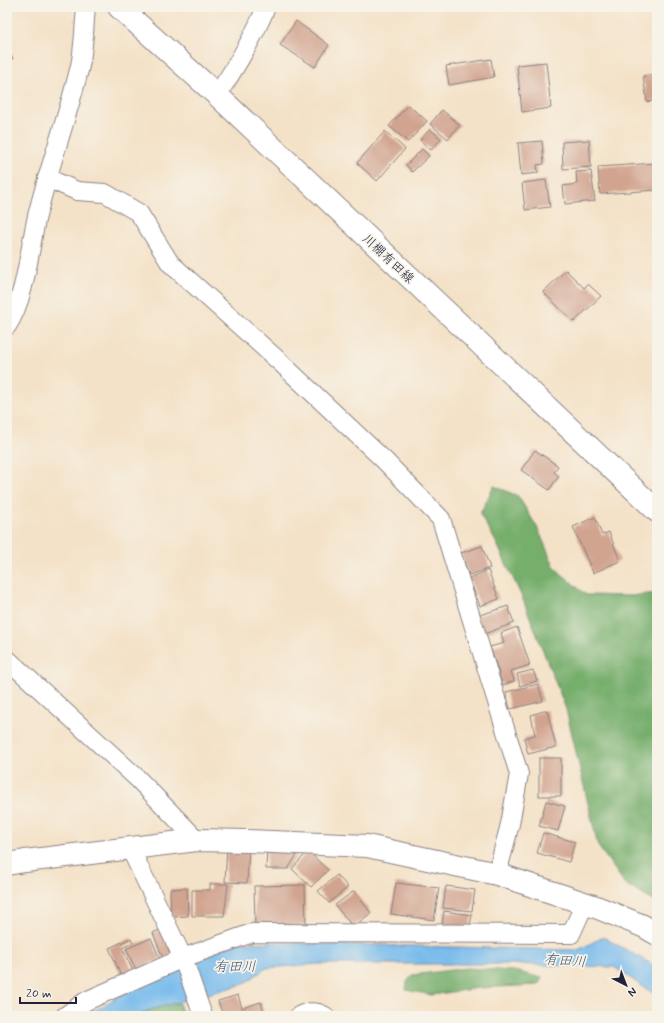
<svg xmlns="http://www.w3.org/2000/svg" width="664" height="1023" viewBox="0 0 664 1023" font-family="Mynerve,'Klee One',sans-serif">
<rect width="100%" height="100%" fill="#f7f3e8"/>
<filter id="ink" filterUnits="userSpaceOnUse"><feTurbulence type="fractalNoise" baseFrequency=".025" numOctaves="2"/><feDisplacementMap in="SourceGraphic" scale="8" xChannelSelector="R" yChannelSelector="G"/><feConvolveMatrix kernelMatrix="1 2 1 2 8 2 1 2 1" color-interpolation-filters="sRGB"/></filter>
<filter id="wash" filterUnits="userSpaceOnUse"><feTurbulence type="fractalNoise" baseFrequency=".012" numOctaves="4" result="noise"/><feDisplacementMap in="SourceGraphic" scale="16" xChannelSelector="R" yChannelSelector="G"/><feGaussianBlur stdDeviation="0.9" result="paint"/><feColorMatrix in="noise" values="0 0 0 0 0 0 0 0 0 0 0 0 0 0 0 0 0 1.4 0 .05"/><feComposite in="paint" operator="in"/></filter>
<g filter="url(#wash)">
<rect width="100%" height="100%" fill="#f4e2c8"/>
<g fill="#76ae6c" stroke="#4c6854">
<polygon points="494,486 518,496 537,527 555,568 586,595 630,596 657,593 657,903 626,885 598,846 566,709 522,597 495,540 480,514"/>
<polygon points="467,968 514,971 542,978 538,985 478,988 432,995 406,990 407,982 412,975"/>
<polygon points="179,1003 183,1016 125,1016 142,1008"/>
</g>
<polygon fill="#76baec" stroke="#4c6e94" points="603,937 657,967 657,996 614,967 510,964 319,964 266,968 244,984 149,1010 138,1016 86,1016 151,977 240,942 578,950"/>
<g id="blocks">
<g fill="#d1a490">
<polygon points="296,21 329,45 315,67 280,45"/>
<polygon points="7,51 13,58 7,63"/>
<polygon points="491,59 494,77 449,85 446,66"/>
<polygon points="546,62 551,108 522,112 517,65"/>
<polygon points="657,74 657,100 647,102 643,76"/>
<polygon points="408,105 427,121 408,142 389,126"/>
<polygon points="442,110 460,125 448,139 430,124"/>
<polygon points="430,129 441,139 431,150 420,140"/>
<polygon points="385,131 405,149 377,181 357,163"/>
<polygon points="589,140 591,167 563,169 562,142"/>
<polygon points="542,141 544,164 537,165 538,173 521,175 518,143"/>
<polygon points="422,149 429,156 412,172 406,165"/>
<polygon points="657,163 657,190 600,194 598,167"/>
<polygon points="591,171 595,201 565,204 563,186 577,184 576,172"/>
<polygon points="546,180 550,207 525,210 522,183"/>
<polygon points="566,270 584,288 588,284 601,296 574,322 543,292"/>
<polygon points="535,450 558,466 554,472 559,476 549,490 521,470"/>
<polygon points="595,517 602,535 609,532 620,561 593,573 573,527"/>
<polygon points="482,546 490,568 469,575 461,553"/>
<polygon points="488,570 499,599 480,606 469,578"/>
<polygon points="508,606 514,623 484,634 477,616"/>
<polygon points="517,627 530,665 511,671 514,681 503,685 490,647 504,643 501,633"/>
<polygon points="533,670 537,681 520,686 517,674"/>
<polygon points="538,684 543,701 510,709 506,692"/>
<polygon points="547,710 556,747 528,754 524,738 535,735 531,715"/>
<rect x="539" y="758" width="22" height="38"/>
<polygon points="546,801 565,806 558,831 539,826"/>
<polygon points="543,833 575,842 569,862 537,853"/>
<polygon points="227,846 249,848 247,883 225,882"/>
<polygon points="267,847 301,848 288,869 266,869"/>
<polygon points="308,851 328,870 311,887 292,869"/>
<polygon points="337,875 348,887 329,903 318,891"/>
<polygon points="396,883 439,888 434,920 391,914"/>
<polygon points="210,884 228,884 224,916 192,916 192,890 210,890"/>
<polygon points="305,885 306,925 255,927 254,886"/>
<polygon points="446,886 475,890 472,911 443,908"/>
<polygon points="187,888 188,916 171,917 170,889"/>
<polygon points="354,891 371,913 353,927 335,905"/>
<polygon points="444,911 472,915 469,930 442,926"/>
<polygon points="163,928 174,953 163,958 153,933"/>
<polygon points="131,938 133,943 122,948 134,973 122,978 109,948"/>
<polygon points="151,938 160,959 136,970 126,949"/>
<polygon points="238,995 242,1008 261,1002 265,1016 223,1016 218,1001"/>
</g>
</g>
</g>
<g filter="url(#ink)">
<use href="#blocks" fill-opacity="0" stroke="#8b8282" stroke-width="1"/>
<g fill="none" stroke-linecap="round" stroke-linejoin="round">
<defs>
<g id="minor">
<path d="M217,95C236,67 253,39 266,7"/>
<polyline points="47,178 77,191 105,193 139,213 170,263 280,362 385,461 441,519 519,774 510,824 497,874"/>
<path d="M7,326C26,297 29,250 37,216C49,167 67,119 79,70C84,51 84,27 86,7"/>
<polyline points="7,659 137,778 197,840"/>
<polyline points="130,848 183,958 203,1016"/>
<polyline points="65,1016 86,1001 183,958 252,933 571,934 585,903"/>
<path d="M299,1016C307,1011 317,1011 325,1016"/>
</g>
<polyline id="tertiary" points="7,864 25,861 197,840 247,841 367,846 497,874 596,907 643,926 657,934"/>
<polyline id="primary" points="119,7 217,95 657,511"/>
</defs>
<use href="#minor" stroke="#8b8282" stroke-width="20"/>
<use href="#tertiary" stroke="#8b8282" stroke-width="24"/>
<use href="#primary" stroke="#8b8282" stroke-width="24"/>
<use href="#minor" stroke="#fff" stroke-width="18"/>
<use href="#tertiary" stroke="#fff" stroke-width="22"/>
<use href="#primary" stroke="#fff" stroke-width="22"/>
</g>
</g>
<g text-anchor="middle" stroke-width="3.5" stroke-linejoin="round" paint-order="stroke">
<g font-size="13" fill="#22223b" stroke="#f7f3e8">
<text transform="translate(389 258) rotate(43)" y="5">川棚有田線</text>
</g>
<g font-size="14" font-style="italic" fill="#3f5779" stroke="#f7f3e8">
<text transform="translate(565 960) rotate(4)" y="5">有田川</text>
<text x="235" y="971">有田川</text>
</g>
</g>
<rect width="664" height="1023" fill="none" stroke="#f7f3e8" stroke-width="24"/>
<g transform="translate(626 985) rotate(138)" stroke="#f7f3e8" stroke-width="3" paint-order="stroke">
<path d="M0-3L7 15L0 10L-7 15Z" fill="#22223b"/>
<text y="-6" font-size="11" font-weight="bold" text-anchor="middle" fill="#22223b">N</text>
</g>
<path d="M20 997v6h56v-6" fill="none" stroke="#22223b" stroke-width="2"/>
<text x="26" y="997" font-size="12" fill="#22223b" stroke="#f7f3e8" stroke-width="3" paint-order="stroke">20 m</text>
</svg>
